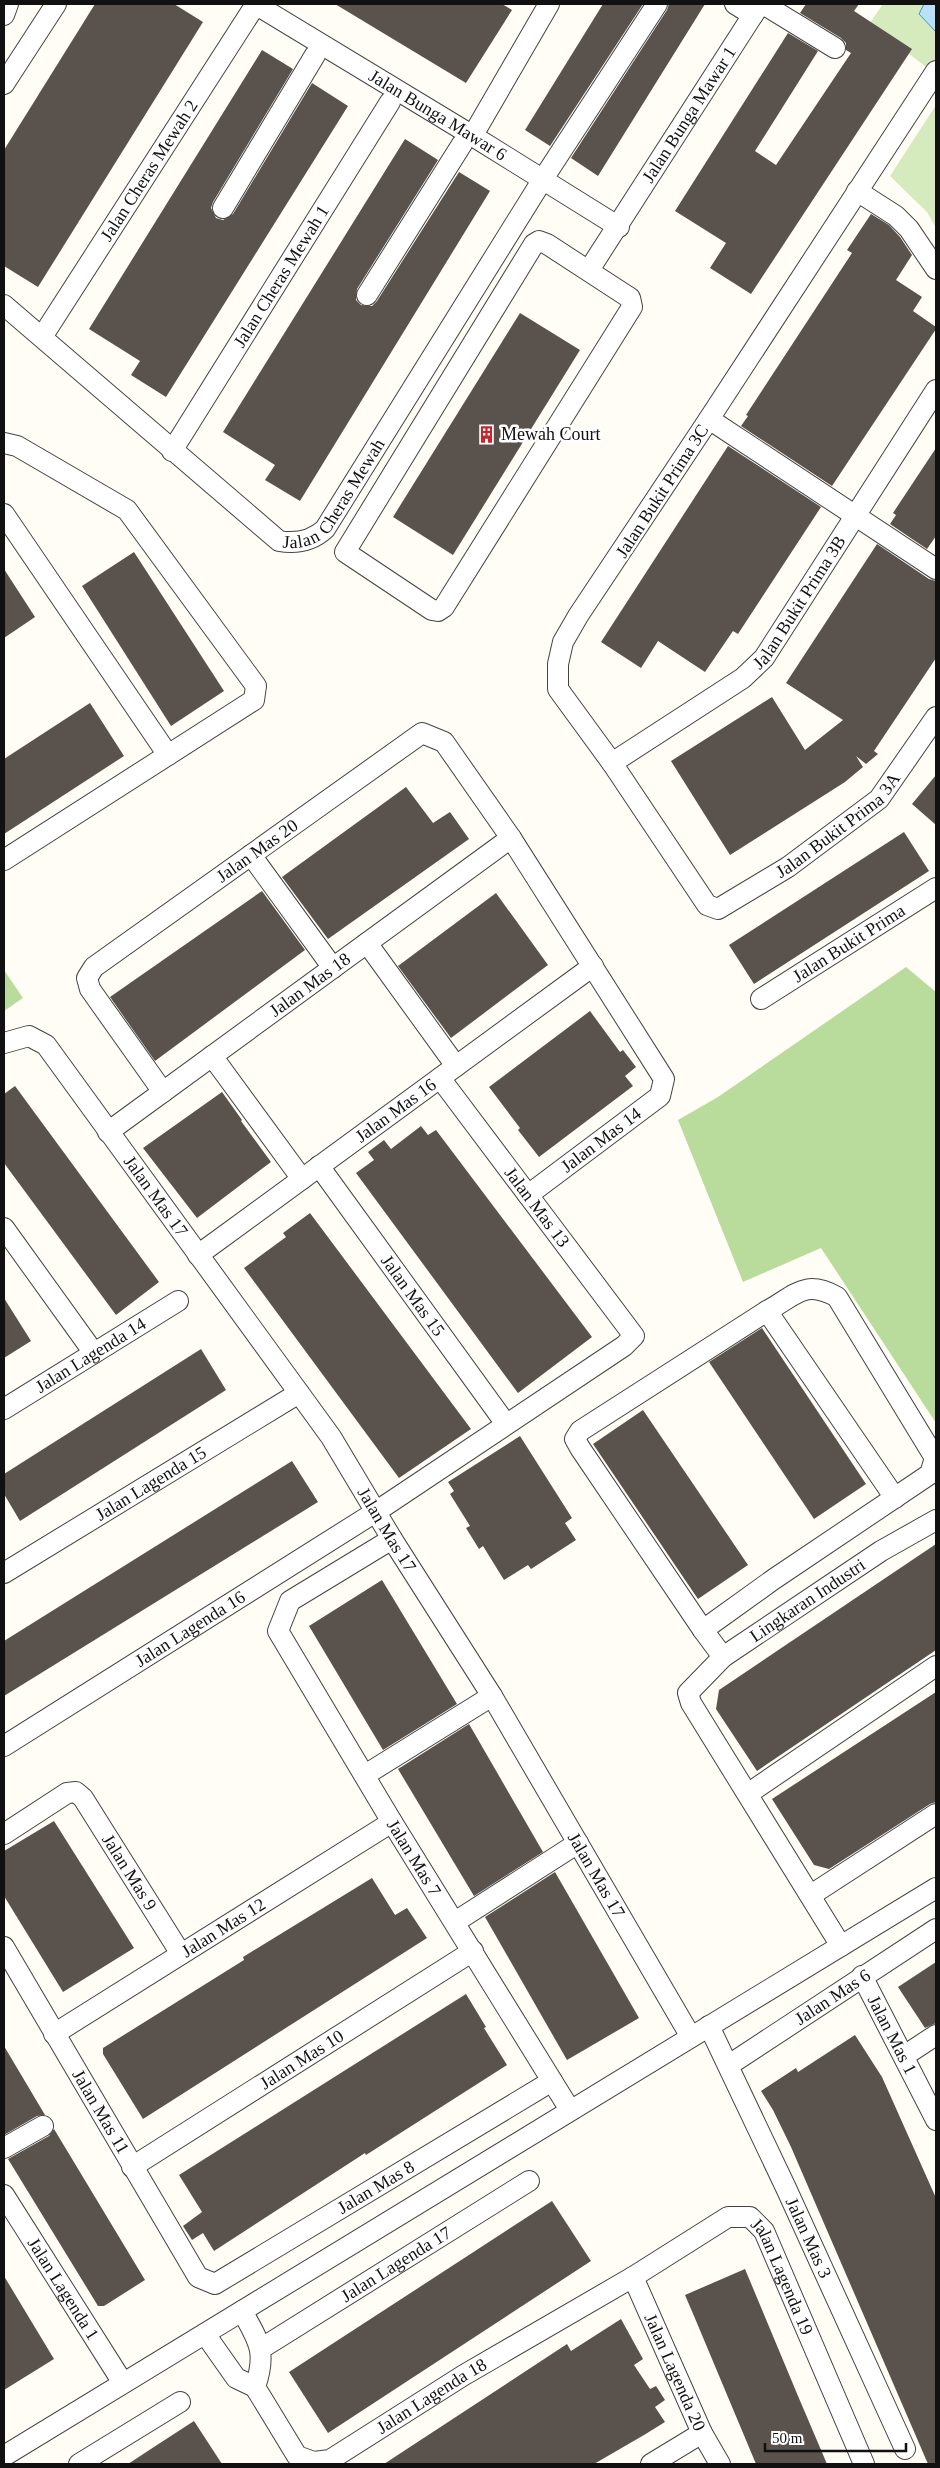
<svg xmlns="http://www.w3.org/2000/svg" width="940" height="2468" viewBox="0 0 940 2468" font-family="'Times New Roman',serif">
<rect width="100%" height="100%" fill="#fffdf5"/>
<g fill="#d5ebbd">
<polygon points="883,4 936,4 936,75 870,23"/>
<polygon points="936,105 936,228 927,212 890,176"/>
</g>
<g fill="#b9dc9c">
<polygon points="906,967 936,992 936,1423 821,1248 743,1282 678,1120 718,1097"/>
<polygon points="4,970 23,998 4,1011"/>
</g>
<polygon fill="#b9e0f7" stroke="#3f96cf" points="924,4 936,4 936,32 919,14"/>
<g fill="#5a524d">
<polygon points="95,4 174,4 203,22 38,287 4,266 4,150"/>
<polygon points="335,4 502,4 512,10 466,83"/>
<polygon points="603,4 643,4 550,146 525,130"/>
<polygon points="669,4 705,4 598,176 571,158 667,10"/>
<polygon points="806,4 859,4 854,11 912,49 751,294 710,268 726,243 675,211 788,33 818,51 755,151 776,165 851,53 846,50 846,43 841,38 800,13"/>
<polygon points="262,50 293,69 213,202 211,208 216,218 223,220 233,214 312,83 348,106 166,397 131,375 140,361 89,329"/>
<polygon points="405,139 438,160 357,289 356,300 361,305 372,306 377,301 459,172 490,191 300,501 265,480 275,465 223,432"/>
<polygon points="871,214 889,225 900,237 912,255 896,280 922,297 913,311 936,327 936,329 832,486 741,426 748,416 746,415 852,253 847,250"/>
<polygon points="520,313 580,350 453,555 393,517"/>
<polygon points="728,446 821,507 738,634 733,631 705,672 658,641 641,668 601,642"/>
<polygon points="936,448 936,536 927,549 890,524 896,515 893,513"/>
<polygon points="877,544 929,579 936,581 936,658 874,751 878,754 866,764 856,756 863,767 845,782 730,855 671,761 772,697 805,750 843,720 786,683"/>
<polygon points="134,552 224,691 171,726 82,586"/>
<polygon points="4,569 35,617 4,638"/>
<polygon points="90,703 124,756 4,834 4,759"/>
<polygon points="936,775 936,825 912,804"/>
<polygon points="406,787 433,823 450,812 469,839 328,939 282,877"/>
<polygon points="904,832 929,871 754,984 729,945"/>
<polygon points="262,891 305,950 155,1061 110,997"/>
<polygon points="496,893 548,965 451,1038 398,966"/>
<polygon points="590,1011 620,1052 623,1050 636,1067 625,1076 633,1086 539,1157 518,1130 520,1128 489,1087"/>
<polygon points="15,1086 159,1282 116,1315 4,1163 4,1094"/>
<polygon points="222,1092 242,1120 241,1121 271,1162 197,1218 143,1148"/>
<polygon points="421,1126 428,1135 436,1130 592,1337 518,1393 356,1173 374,1160 368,1152 384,1140 391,1149"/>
<polygon points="310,1213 471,1429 399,1478 244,1268 286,1237 283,1233"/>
<polygon points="4,1298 31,1341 4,1358"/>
<polygon points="762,1328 866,1484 814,1519 709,1362"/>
<polygon points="201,1349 226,1390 20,1521 4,1494 4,1474"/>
<polygon points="643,1410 748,1565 698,1599 593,1444"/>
<polygon points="520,1436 572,1518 565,1523 576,1540 531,1569 528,1565 504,1580 483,1546 479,1549 466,1528 470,1526 450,1494 454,1491 448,1482"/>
<polygon points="292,1461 318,1502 4,1696 4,1641"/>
<polygon points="936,1544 936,1650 757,1771 716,1709 719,1690"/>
<polygon points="382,1580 457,1704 383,1750 309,1626"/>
<polygon points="936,1692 936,1802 930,1804 829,1869 814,1865 772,1799"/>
<polygon points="469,1724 543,1852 474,1896 398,1769"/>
<polygon points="54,1821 134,1948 63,1992 4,1896 4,1851"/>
<polygon points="555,1872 639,2018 567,2060 485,1917"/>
<polygon points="372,1878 395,1915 407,1908 427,1938 143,2119 103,2054 103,2048 244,1960 243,1957"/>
<polygon points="936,1962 936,2023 925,2028 898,1987"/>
<polygon points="466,1994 486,2027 484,2028 507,2065 366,2155 365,2153 214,2251 203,2233 192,2240 183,2226 202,2212 179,2175"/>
<polygon points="855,2035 882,2077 936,2198 936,2464 928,2464 791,2147 773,2110 761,2091 796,2068 798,2072"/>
<polygon points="4,2046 45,2115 37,2116 4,2135"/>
<polygon points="54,2129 145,2280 104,2306 98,2306 8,2159 49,2136"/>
<polygon points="552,2201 591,2261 328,2433 289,2372"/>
<polygon points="745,2269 798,2396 827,2464 756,2464 694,2316 685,2295"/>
<polygon points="4,2276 54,2359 4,2390"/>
<polygon points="621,2319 643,2359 634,2365 650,2389 656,2386 665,2400 655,2407 665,2422 644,2435 594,2464 384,2464 567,2344 571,2351"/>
<polygon points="194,2421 222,2464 128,2464 157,2445"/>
</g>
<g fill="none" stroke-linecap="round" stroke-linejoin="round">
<defs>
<g id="minor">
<path id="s1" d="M255,4L468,133L619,227"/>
<polyline points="735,4 753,15"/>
<polyline points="763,4 835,48"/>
<polyline points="4,15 8,4"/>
<path id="s2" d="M936,71L709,419L578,616L563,642L558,664V689L612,763L707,905L718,909L788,867L879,799L936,717"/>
<polyline points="4,84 56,4"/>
<polyline points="473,135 549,4"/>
<polyline points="857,191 896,216 909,229 936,269"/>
<polyline points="223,208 315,55"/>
<polygon points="539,241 547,244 630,298 632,307 444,607 438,611 432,610 345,552 534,244"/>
<path id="s3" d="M589,270L760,4"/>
<polyline points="367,295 462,144"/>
<path id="s4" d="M4,305L279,541C297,544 312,541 325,529L543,179L657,4"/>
<path id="s5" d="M42,337L256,4"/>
<polyline points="709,419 936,569"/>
<polyline points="4,443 17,446 127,510 256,686 254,700 4,860"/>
<path id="s6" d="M172,451L390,102"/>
<polyline points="4,514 168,755"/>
<path id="s7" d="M612,763L743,678L764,658L936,390"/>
<polyline points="251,855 333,968"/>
<polyline points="367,943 456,1066"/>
<path id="s8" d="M761,999L936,888"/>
<path id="s9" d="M4,1043L29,1036L46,1045L331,1437L392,1539L492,1696L691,2037"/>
<polyline points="212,1056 302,1179"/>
<path id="s10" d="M163,1092L90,989L87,978L94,967L422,733L444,742L511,838L664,1079L660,1096L528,1195"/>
<path id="s11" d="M108,1132L511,838"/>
<path id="s12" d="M319,1166L506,1424"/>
<polyline points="4,1228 94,1353"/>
<path id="s13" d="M198,1255L593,966"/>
<path id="s14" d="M4,1409L178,1301"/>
<path id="s15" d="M392,1539L290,1601L278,1631L392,1822L570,2110"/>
<path id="s16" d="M4,1573L299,1393"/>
<polyline points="703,1630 580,1448 575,1439 580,1431 767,1311 895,1498"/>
<path d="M723,1657L703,1630L774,1579L930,1474L935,1458L837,1297C805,1279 796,1295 767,1311"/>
<path id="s17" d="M4,1746L377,1511L624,1346L634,1336L440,1078"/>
<polyline points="365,1775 492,1696"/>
<polyline points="749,1793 936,1666"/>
<path id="s18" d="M4,1834L67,1793L76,1792L83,1798L181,1954"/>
<polyline points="811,1895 936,1814"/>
<polyline points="455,1922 578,1843"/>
<path id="s19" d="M841,1946L691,1703L688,1693L723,1657L881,1551L936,1520"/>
<path id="s20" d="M4,1947L198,2277L215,2284L552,2081"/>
<path id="s21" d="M862,1976L936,2120"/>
<path id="s22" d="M709,2026L786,2188L905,2449"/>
<path id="s23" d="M54,2034L392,1822"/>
<polyline points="904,2056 936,2035"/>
<path id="s24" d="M729,2065L936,1929"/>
<polyline points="4,2148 43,2126"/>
<path id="s25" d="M132,2167L473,1951"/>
<path id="s26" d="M4,2195L123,2383"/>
<path id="s27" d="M633,2277L702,2433L720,2464"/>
<path d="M242,2311C259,2341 267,2353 255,2387"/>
<polyline points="205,2334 236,2378 255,2387"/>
<path id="s28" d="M262,2348L529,2181"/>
<path id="s29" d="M255,2387L297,2456L314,2462L330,2460L464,2375L633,2277L728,2217H750L764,2231L864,2464"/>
<polyline points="4,2456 936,1888"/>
<polyline points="79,2464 180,2402"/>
<polyline points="651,2464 702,2433"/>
</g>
</defs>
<use href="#minor" stroke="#444" stroke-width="22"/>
<use href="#minor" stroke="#fff" stroke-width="20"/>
</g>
<defs>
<symbol id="building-bare" viewBox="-9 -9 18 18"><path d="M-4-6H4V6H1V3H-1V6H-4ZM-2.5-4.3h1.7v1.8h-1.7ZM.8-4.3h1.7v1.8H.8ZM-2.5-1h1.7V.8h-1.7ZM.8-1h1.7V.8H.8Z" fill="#c4262e" stroke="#fff" stroke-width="2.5" paint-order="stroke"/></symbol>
</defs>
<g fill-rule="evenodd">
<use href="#building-bare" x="474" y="422" width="25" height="25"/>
</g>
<g text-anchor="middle" stroke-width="5" stroke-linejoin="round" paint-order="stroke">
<g font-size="18" fill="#111" stroke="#fff">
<text dy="6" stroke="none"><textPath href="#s1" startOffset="214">Jalan Bunga Mawar 6</textPath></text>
<text dy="6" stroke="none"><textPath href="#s3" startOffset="185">Jalan Bunga Mawar 1</textPath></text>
<text dy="6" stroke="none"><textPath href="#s5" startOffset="198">Jalan Cheras Mewah 2</textPath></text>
<text dy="6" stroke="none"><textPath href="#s6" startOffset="206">Jalan Cheras Mewah 1</textPath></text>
<text dy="6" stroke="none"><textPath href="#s4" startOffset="441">Jalan Cheras Mewah</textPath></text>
<text transform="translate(662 491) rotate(-57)" y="6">Jalan Bukit Prima 3C</text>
<text dy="6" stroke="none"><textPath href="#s7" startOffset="251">Jalan Bukit Prima 3B</textPath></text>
<text dy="6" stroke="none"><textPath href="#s2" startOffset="1151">Jalan Bukit Prima 3A</textPath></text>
<text dy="6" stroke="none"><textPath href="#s10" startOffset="351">Jalan Mas 20</textPath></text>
<text dy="6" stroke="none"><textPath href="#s8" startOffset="104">Jalan Bukit Prima</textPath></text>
<text dy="6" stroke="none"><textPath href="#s11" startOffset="250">Jalan Mas 18</textPath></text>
<text dy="6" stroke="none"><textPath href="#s13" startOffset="245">Jalan Mas 16</textPath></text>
<text transform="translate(601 1140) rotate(-37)" y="6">Jalan Mas 14</text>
<text dy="6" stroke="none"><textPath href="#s9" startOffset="232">Jalan Mas 17</textPath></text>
<text transform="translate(537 1207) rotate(53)" y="6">Jalan Mas 13</text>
<text dy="6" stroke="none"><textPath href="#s12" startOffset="160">Jalan Mas 15</textPath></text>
<text dy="6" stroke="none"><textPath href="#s14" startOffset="102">Jalan Lagenda 14</textPath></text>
<text dy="6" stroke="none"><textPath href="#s16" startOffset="172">Jalan Lagenda 15</textPath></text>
<text dy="6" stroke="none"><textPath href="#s9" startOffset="638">Jalan Mas 17</textPath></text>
<text dy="6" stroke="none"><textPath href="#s19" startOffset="448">Lingkaran Industri</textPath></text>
<text dy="6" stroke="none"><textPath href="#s17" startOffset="220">Jalan Lagenda 16</textPath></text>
<text dy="6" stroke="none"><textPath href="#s15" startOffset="416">Jalan Mas 7</textPath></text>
<text dy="6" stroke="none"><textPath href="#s18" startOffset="181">Jalan Mas 9</textPath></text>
<text dy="6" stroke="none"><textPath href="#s9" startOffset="1042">Jalan Mas 17</textPath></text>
<text dy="6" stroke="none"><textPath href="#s23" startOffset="200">Jalan Mas 12</textPath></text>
<text dy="6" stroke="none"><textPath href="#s24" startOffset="124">Jalan Mas 6</textPath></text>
<text dy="6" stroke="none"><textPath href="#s21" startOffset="66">Jalan Mas 1</textPath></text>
<text dy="6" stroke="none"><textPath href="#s25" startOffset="201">Jalan Mas 10</textPath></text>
<text dy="6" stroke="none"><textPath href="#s20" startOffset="191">Jalan Mas 11</textPath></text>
<text dy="6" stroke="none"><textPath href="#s20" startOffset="589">Jalan Mas 8</textPath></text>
<text dy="6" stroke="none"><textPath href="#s22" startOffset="234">Jalan Mas 3</textPath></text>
<text dy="6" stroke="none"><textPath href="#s28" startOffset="158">Jalan Lagenda 17</textPath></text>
<text dy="6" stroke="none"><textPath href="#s29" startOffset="672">Jalan Lagenda 19</textPath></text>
<text dy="6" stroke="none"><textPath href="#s26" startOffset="111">Jalan Lagenda 1</textPath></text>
<text dy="6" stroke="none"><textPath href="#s27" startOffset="104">Jalan Lagenda 20</textPath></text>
<text dy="6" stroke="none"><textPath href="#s29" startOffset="235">Jalan Lagenda 18</textPath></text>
</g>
<g font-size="18" fill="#111" stroke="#fff" text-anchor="start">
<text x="501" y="440">Mewah Court</text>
</g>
</g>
<rect width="940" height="2468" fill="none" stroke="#111111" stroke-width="10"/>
<path d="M765 2443v8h141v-8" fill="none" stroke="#111111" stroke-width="2.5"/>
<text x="772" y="2443" font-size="15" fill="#111111" stroke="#ffffff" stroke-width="4" paint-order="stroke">50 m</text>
</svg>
